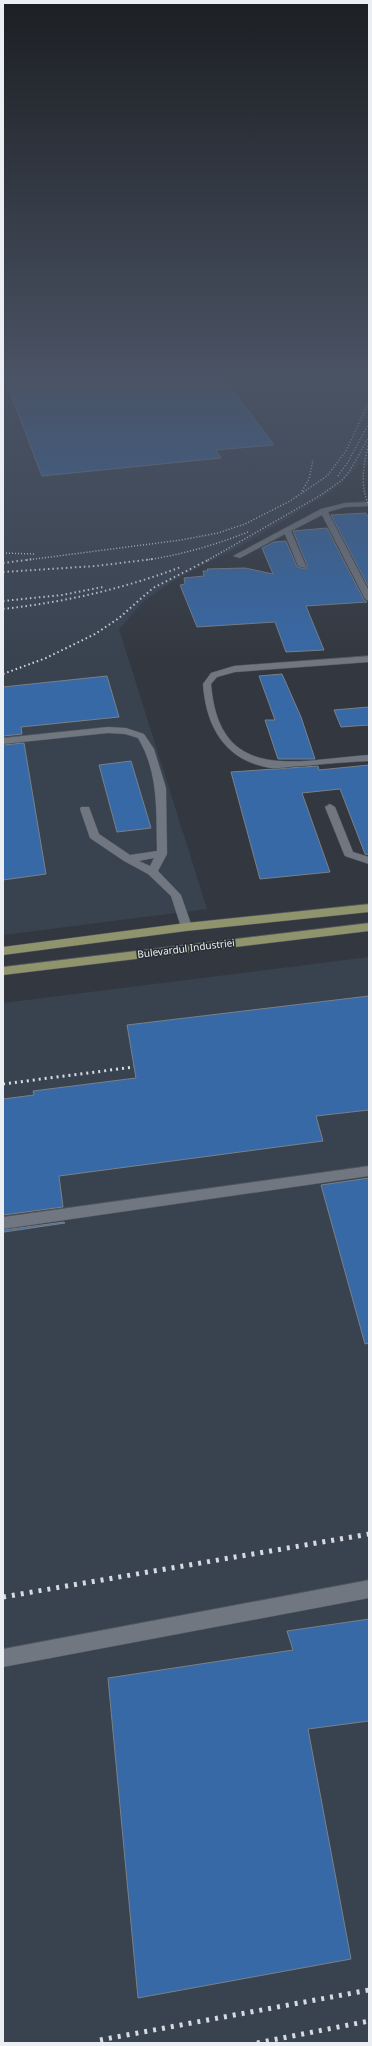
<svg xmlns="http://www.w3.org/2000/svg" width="372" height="2046" viewBox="0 0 372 2046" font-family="'Noto Sans',sans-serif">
<rect width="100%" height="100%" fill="#333840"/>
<g fill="#394350">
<polygon points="3,374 368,374 369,378 361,379 368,389 367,393 369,394 369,458 367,466 358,465 341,484 326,495 250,541 173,581 144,601 119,629 207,909 3,935"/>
<polygon points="369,957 369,2043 3,2043 3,1003"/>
</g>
<g fill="#3769a7" stroke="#798088">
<polygon points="3,374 221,374 274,445 216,450 221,458 42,476"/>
<polygon points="366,513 369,518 369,588 331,515"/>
<polygon points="327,528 364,600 367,602 306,606 324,650 286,652 275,622 197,627 180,585 185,584 184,578 204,576 203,571 208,571 207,569 245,568 273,574 262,548 274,542 286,541 297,567 306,569 307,565 293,531"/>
<polygon points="282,674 301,717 315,759 278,759 265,720 275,720 259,676"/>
<polygon points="107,676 119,717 21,727 22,734 3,736 3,687"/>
<polygon points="369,707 369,725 341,727 334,710"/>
<polygon points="24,743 46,874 3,880 3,745"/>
<polygon points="131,761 151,828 117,832 99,765"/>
<polygon points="369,765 369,855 365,854 340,789 302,793 330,872 260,879 231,772 318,766 319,770"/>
<polygon points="369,996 369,1110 316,1116 323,1141 59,1176 63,1207 3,1215 3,1099 34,1095 33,1091 136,1078 127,1025"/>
<polygon points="369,1178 369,1343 365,1344 321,1185"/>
<polygon points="64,1222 65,1223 4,1232 4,1230"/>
<polygon points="369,1619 369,1721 308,1729 351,1959 138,1998 108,1678 293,1650 287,1631"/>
</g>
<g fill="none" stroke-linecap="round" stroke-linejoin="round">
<defs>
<g id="minor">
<polygon points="369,502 369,506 345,507 328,512 369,591 369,601 365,599 322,515 291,531 306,566 305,568 298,566 285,534 240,558 233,556 321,509 345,503"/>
<path d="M369,656V662L235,672L217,677L211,684C219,785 297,760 369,755V761C347,762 324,764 302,766C292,766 281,769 271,768C225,761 206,727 203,684L211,673L234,666Z"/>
<path d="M108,727L126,728L144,734L154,749L166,788L167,854L158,871L181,895L192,927L190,930H182L171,896L148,874L124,861L90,838L80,809L81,807H89L99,834L130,855L157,851C156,811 159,773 138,738L125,734L108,733L3,744V738ZM154,858L150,866L139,861Z"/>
<polygon points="330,804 335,807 353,852 369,857 369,864 345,856 344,854 325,807"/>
<polygon points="369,1166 369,1176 3,1229 3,1217"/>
<polygon points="369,1580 369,1598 3,1667 3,1649"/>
</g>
<g id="major">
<polygon points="369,904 369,912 186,931 3,955 3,947 186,923"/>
<polygon points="369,923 369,931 3,975 3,967"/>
</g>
</defs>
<use href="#minor" stroke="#50565c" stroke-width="1"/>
<use href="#major" stroke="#50565c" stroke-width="1"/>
<use href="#minor" fill="#717780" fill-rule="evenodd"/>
<use href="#major" fill="#90946c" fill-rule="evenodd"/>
<g stroke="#d7dbe1" stroke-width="1.5" stroke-dasharray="1 2" stroke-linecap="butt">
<path d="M368,446C363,467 360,486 369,506"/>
<polyline points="338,476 348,462 369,423"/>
<polyline points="302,491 309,479 313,460"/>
<polyline points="3,553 35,554"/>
<polyline points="27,560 181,540 218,533 245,524 290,501 327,476 346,451 369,402"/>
<path d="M146,560C181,555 215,545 248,532"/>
<polyline points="208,560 321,495 342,480 349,472 369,437"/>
</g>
<g stroke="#d7dbe1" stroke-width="2" stroke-dasharray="1.5 3" stroke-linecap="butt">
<polyline points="3,563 34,559"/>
<polyline points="3,572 96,566 153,559"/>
<polyline points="3,601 62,595 103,587"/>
<path d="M3,609C65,602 123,589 181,567"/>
<polyline points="3,674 46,658 95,634 119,618 153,588 210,559"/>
</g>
<polyline stroke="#d7dbe1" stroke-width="3" stroke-dasharray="2 4" stroke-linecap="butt" points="3,1084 134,1067"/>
<g stroke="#d7dbe1" stroke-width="5" stroke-dasharray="3 6" stroke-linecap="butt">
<polyline points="3,1597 369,1534"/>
<polyline points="100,2040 369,1990"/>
<polyline points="257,2043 369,2021"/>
</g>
</g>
<linearGradient id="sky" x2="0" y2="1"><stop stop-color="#1c1f23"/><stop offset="0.57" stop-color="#4a5364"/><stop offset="1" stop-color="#4a5364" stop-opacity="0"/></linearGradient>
<rect width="372" height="661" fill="url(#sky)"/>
<g text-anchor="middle" stroke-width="3.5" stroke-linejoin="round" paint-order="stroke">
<g font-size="10" fill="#ebeff4" stroke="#292e35">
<text transform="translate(186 948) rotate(-7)" y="4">Bulevardul Industriei</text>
</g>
</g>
<rect width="372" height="2046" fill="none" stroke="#ebeff4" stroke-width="8"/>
</svg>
